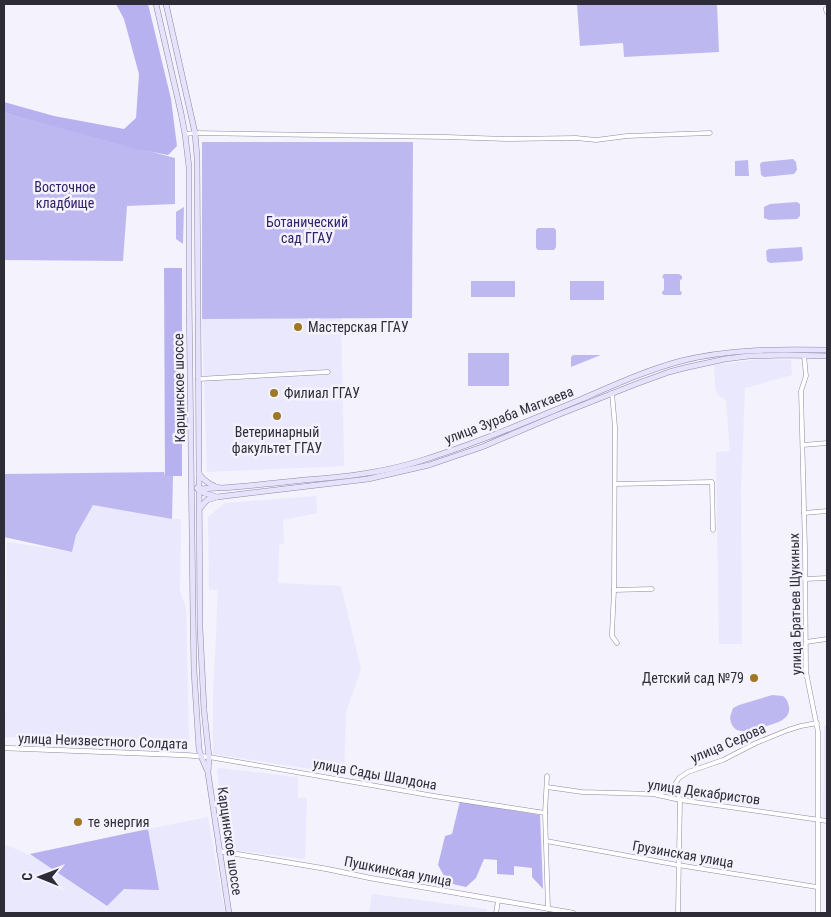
<svg xmlns="http://www.w3.org/2000/svg" width="831" height="917" viewBox="0 0 831 917" font-family="'Roboto Condensed',sans-serif">
<rect width="100%" height="100%" fill="#f3f2fd"/>
<g fill="#e9e8fd">
<polygon points="341,318 344,466 207,472 202,319"/>
<polygon points="761,359 791,360 792,375 745,388 741,488 742,644 719,644 716,452 730,451 726,400 718,395 715,387 714,365"/>
<polygon points="316,496 317,513 283,520 284,543 279,545 278,583 341,586 361,669 346,712 344,774 213,754 213,698 218,591 209,589 208,517 225,503"/>
<polygon points="93,504 175,519 181,519 180,591 186,608 189,745 5,737 7,542 72,552 76,535"/>
<polygon points="824,725 827,725 827,819 823,817"/>
<polygon points="220,768 298,777 298,798 307,798 305,859 226,849 217,769"/>
<polygon points="208,817 225,913 107,913 107,906 54,870 106,907 106,913 4,913 4,844 34,857 30,854 148,829"/>
<polygon points="372,894 487,909 486,913 369,913"/>
</g>
<g fill="#beb8f1">
<polygon points="577,4 717,4 719,52 624,57 623,43 580,46"/>
<polygon points="4,113 175,158 175,204 127,206 123,261 4,260"/>
<polygon points="202,142 413,142 412,318 202,319"/>
<polygon points="793,159 796,162 797,170 794,174 764,177 761,175 760,164 762,162"/>
<polygon points="748,160 749,176 735,176 735,161"/>
<polygon points="797,202 800,204 800,216 797,219 769,220 764,218 764,207 770,204"/>
<polygon points="184,207 183,244 176,239 176,212"/>
<polygon points="538,228 554,228 556,230 556,247 554,250 538,250 536,248 536,230"/>
<polygon points="802,247 803,259 801,261 770,263 767,261 766,251 769,249"/>
<polygon points="664,274 679,274 682,276 682,279 680,280 680,291 682,292 681,295 665,295 662,294 662,292 664,290 664,279 662,277"/>
<rect x="471" y="281" width="44" height="16"/>
<rect x="570" y="281" width="34" height="19"/>
<rect x="468" y="353" width="41" height="33"/>
<polygon points="573,355 601,355 571,367 571,357"/>
<polygon points="164,472 165,476 173,476 172,519 93,505 76,535 72,552 4,537 4,474"/>
<path d="M772,695L783,696C787,699 788,702 789,707C791,722 771,724 760,728C754,729 747,733 741,731C733,730 731,724 730,717L733,708L739,705Z"/>
</g>
<g fill="#b8b1f0">
<polygon points="116,4 148,4 171,99 177,146 168,155 137,149 4,113 4,102 54,116 124,129 136,118 139,74 124,19"/>
<polygon points="164,268 182,268 182,476 165,476"/>
<polygon points="460,801 540,815 543,889 532,877 532,868 514,866 514,875 497,874 497,860 484,859 476,878 466,887 448,883 438,865 445,836 452,834"/>
<polygon points="148,829 159,890 124,889 107,906 30,854"/>
</g>
<g fill="none" stroke-linecap="round" stroke-linejoin="round">
<defs>
<g id="minor">
<polyline points="185,134 195,133 446,137 507,139 576,138 596,140 627,136 710,133"/>
<polyline points="804,355 806,376 801,391 805,549 806,672 818,732 818,913"/>
<polyline points="198,379 328,372"/>
<polyline points="612,393 615,427 614,590 652,589"/>
<polyline points="803,445 827,443"/>
<polyline points="616,484 712,482 713,530"/>
<polyline points="804,513 827,511"/>
<polyline points="805,579 827,578"/>
<polyline points="614,590 612,633 612,636 617,643"/>
<polyline points="806,642 827,639"/>
<polyline points="209,757 434,796 545,813"/>
<polyline points="547,776 545,813 548,909"/>
<polyline points="547,787 582,792 653,794 680,800 827,821"/>
<polyline points="672,789 677,792 680,800 678,913"/>
<polyline points="655,794 672,789 679,778 688,772 723,760 756,743 788,730 801,726 817,723"/>
<polyline points="546,841 678,865 817,887"/>
<polyline points="496,913 498,901"/>
</g>
<g id="tertiary">
<polyline points="826,9 827,12"/>
<polyline points="4,748 184,755 209,757"/>
<polyline points="219,851 327,869 370,878 573,913"/>
</g>
<g id="secondary">
<polyline points="156,4 181,113 185,134 189,167 189,293 193,615 194,671 199,749 201,756 207,770"/>
<polyline points="166,4 195,133 197,157 200,628 204,710 209,757 208,773 229,913"/>
<path d="M199,474C204,481 213,487 221,488C249,486 277,483 304,480C343,477 382,473 420,461C475,444 528,421 582,399C614,385 647,370 681,361C728,349 779,349 827,350"/>
<polyline points="197,488 204,493 217,497"/>
<polyline points="198,489 217,488"/>
<polyline points="200,508 207,500 217,497 368,479 429,465 482,447 555,416 636,384 669,372 684,368 725,359 749,356 785,355 827,356"/>
</g>
</defs>
<use href="#minor" stroke="#8d8aa4" stroke-width="5"/>
<use href="#tertiary" stroke="#8d8aa4" stroke-width="5.5"/>
<use href="#secondary" stroke="#8d8aa4" stroke-width="6"/>
<use href="#minor" stroke="#fff" stroke-width="4"/>
<use href="#tertiary" stroke="#fff" stroke-width="4.5"/>
<use href="#secondary" stroke="#e6e2fb" stroke-width="5"/>
</g>
<g fill="#9f7825" stroke="#f3f2fd" stroke-width="2">
<circle cx="298" cy="327" r="5"/>
<circle cx="274" cy="393" r="5"/>
<circle cx="277" cy="416" r="5"/>
<circle cx="754" cy="678" r="5"/>
<circle cx="78" cy="822" r="5"/>
</g>
<g text-anchor="middle" stroke-width="5" stroke-linejoin="round" paint-order="stroke">
<g font-size="14" fill="#332169" stroke="#f3f2fd">
<text x="65" y="192">Восточное<tspan x="65" dy="16">кладбище</tspan></text>
<text x="307" y="227">Ботанический<tspan x="307" dy="16">сад ГГАУ</tspan></text>
</g>
<g font-size="14" fill="#2d2c37" stroke="#f3f2fd" text-anchor="start">
<text x="308" y="332">Мастерская ГГАУ</text>
<text x="284" y="398">Филиал ГГАУ</text>
<text x="277" y="437" text-anchor="middle">Ветеринарный<tspan x="277" dy="16">факультет ГГАУ</tspan></text>
<text x="744" y="683" text-anchor="end">Детский сад №79</text>
<text x="88" y="827">те энергия</text>
</g>
<g font-size="14" fill="#2d2c37" stroke="#f3f2fd">
<text transform="translate(179 388) rotate(-91)" y="5">Карцинское шоссе</text>
<text transform="translate(509 415) rotate(-21)" y="5">улица Зураба Магкаева</text>
<text transform="translate(795 604) rotate(-91)" y="5">улица Братьев Щукиных</text>
<text transform="translate(103 741) rotate(2)" y="5">улица Неизвестного Солдата</text>
<text transform="translate(728 743) rotate(-23)" y="5">улица Седова</text>
<text transform="translate(375 774) rotate(10)" y="5">улица Сады Шалдона</text>
<text transform="translate(704 792) rotate(8)" y="5">улица Декабристов</text>
<text transform="translate(230 841) rotate(82)" y="5">Карцинское шоссе</text>
<text transform="translate(683 854) rotate(10)" y="5">Грузинская улица</text>
<text transform="translate(398 871) rotate(11)" y="5">Пушкинская улица</text>
</g>
</g>
<rect width="831" height="917" fill="none" stroke="#2d2c37" stroke-width="10"/>
<g transform="translate(40 877) rotate(271)" stroke="#f3f2fd" stroke-width="4" paint-order="stroke">
<path d="M0-4L9 19L0 12L-9 19Z" fill="#2d2c37"/>
<text y="-8" font-size="14" font-weight="bold" text-anchor="middle" fill="#2d2c37">С</text>
</g>
</svg>
